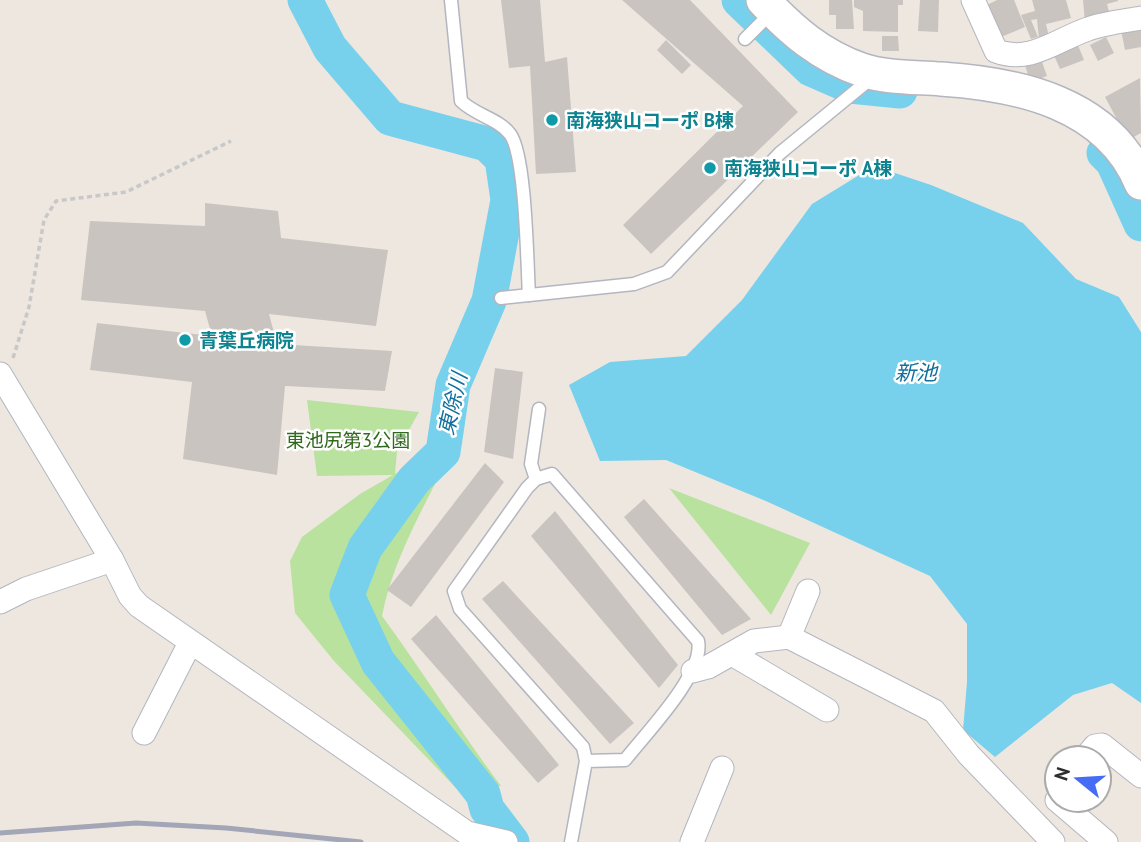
<svg xmlns="http://www.w3.org/2000/svg" width="1141" height="842" viewBox="0 0 1141 842" font-family="'PT Sans','Noto Sans JP',sans-serif">
<rect width="100%" height="100%" fill="#eee7e0"/>
<g fill="#b8e29e">
<path d="M307,400L419,412L397,451L395,474L416,461L435,484C413,527 391,569 382,616C423,672 459,730 501,786L456,788L334,661L295,613L290,561L302,537L360,494L393,475L317,476Z"/>
<polygon points="669,488 810,543 771,615"/>
</g>
<polygon fill="#77d1ec" points="874,166 931,185 1023,223 1076,279 1119,297 1141,332 1141,703 1112,683 1073,695 995,757 963,730 967,682 967,624 930,576 768,502 666,460 600,461 569,385 610,362 686,356 742,300 812,204"/>
<g fill="none" stroke-linecap="round" stroke-linejoin="round">
<g stroke="#77d1ec" stroke-width="35">
<polyline points="305,0 330,48 390,118 487,144 502,159 508,200 489,301 453,385 443,452 414,480 365,548 347,595 378,662 483,794 487,809 512,842"/>
<polyline points="739,0 811,69 850,86 900,91"/>
<polyline points="1104,153 1113,162 1141,224"/>
</g>
</g>
<g fill="#c9c4bf">
<polygon points="501,0 540,0 545,62 567,57 576,172 536,174 530,66 509,68"/>
<polygon points="622,0 690,0 798,112 651,254 623,225 743,106"/>
<polygon points="829,0 852,0 854,29 836,29 836,15 829,15"/>
<polygon points="854,0 903,0 903,5 898,5 898,32 863,31 863,11 854,7"/>
<polygon points="920,0 939,0 938,32 918,31"/>
<polygon points="997,0 1014,0 1025,27 1001,37 987,5"/>
<polygon points="1032,0 1066,0 1071,18 1046,24 1049,37 1039,39 1037,19 1031,20 1038,37 1031,39 1021,15 1035,11"/>
<polygon points="1083,0 1118,0 1118,1 1107,4 1110,16 1085,22"/>
<polygon points="1141,24 1141,47 1125,50 1121,30"/>
<polygon points="882,36 898,36 899,51 882,51"/>
<polygon points="1106,37 1114,53 1098,61 1090,45"/>
<polygon points="666,40 691,65 682,74 657,50"/>
<polygon points="1077,43 1084,60 1060,69 1053,53"/>
<polygon points="1041,59 1047,76 1030,82 1025,65"/>
<polygon points="1140,78 1141,133 1128,140 1105,97"/>
<polygon points="205,203 278,211 281,238 388,250 376,326 269,314 277,344 392,351 385,391 285,386 277,475 183,459 192,382 90,370 97,323 212,336 205,311 81,300 90,221 205,226"/>
<polygon points="495,368 523,372 513,459 484,452"/>
<polygon points="485,463 504,482 411,607 387,590"/>
<polygon points="644,499 751,619 722,635 624,517"/>
<polygon points="555,511 678,665 659,688 531,536"/>
<polygon points="503,581 634,723 610,744 482,599"/>
<polygon points="436,615 559,765 538,783 411,639"/>
</g>
<g fill="none" stroke-linecap="round" stroke-linejoin="round">
<defs>
<g id="lane">
<path d="M451,0L461,101C475,115 499,119 510,134C526,155 527,263 529,295"/>
<polyline points="745,39 772,12"/>
<polyline points="501,298 634,284 667,272 780,153 874,76"/>
<polyline points="536,479 531,464 539,409"/>
<path d="M571,842L586,761L625,760C646,733 705,673 698,641L552,474L536,479L527,488L454,591L460,609L583,747L586,761"/>
</g>
<g id="street">
<path d="M973,0L996,51C1030,64 1056,40 1088,29C1104,23 1124,21 1141,18"/>
<polyline points="0,374 112,560 130,596 139,606 467,833 506,842"/>
<polyline points="0,602 26,589 112,560"/>
<polyline points="789,637 808,591"/>
<polyline points="732,654 827,710"/>
<polyline points="693,671 708,667 754,641 789,637 934,711 969,755 1053,842"/>
<polyline points="144,733 190,643"/>
<polyline points="1085,758 1095,746 1102,745 1141,776"/>
<polyline points="1057,800 1106,842"/>
<polyline points="692,842 722,768"/>
</g>
<path id="secondary" d="M763,0C792,31 821,56 862,70C886,78 915,77 941,79C1018,84 1108,103 1141,183"/>
</defs>
<use href="#lane" stroke="#b3b6bf" stroke-width="15"/>
<use href="#street" stroke="#b3b6bf" stroke-width="25"/>
<use href="#secondary" stroke="#b3b6bf" stroke-width="36"/>
<polyline stroke="#c8c8c8" stroke-width="3.5" stroke-dasharray="5 3.5" stroke-linecap="butt" points="13,358 29,307 44,220 56,201 126,192 231,141"/>
<use href="#lane" stroke="#fff" stroke-width="12"/>
<use href="#street" stroke="#fff" stroke-width="23"/>
<use href="#secondary" stroke="#fff" stroke-width="33"/>
<polyline stroke="#a2a6b6" stroke-width="5" points="0,833 136,823 226,828 361,842"/>
</g>
<g fill="#0f9aa8" stroke="#fff" stroke-width="2.5">
<circle cx="552" cy="120" r="7"/>
<circle cx="710" cy="168" r="7"/>
<circle cx="185" cy="340" r="7"/>
</g>
<g text-anchor="middle" stroke-width="5" stroke-linejoin="round" paint-order="stroke">
<g font-size="19" font-weight="bold" fill="#0d838f" stroke="#fff" text-anchor="start">
<text x="566" y="127">南海狭山コーポ B棟</text>
<text x="724" y="175">南海狭山コーポ A棟</text>
<text x="199" y="347">青葉丘病院</text>
</g>
<g font-size="19" fill="#30691d" stroke="#fff">
<text x="348" y="447">東池尻第3公園</text>
</g>
<g font-size="21" font-style="italic" fill="#12719c" stroke="#fff">
<text x="916" y="380">新池</text>
<text transform="translate(453 404) rotate(-77)" y="7">東除川</text>
</g>
</g>
<g transform="translate(1078 779) rotate(288)"><circle r="33" fill="#ffffff" stroke="#ababab" stroke-width="2"/>
<path d="M0-5L12 26L0 18L-12 26Z" fill="#466cf5"/>
<text y="-10" font-size="19" font-weight="bold" text-anchor="middle" fill="#2d2d2d">N</text>
</g>
</svg>
